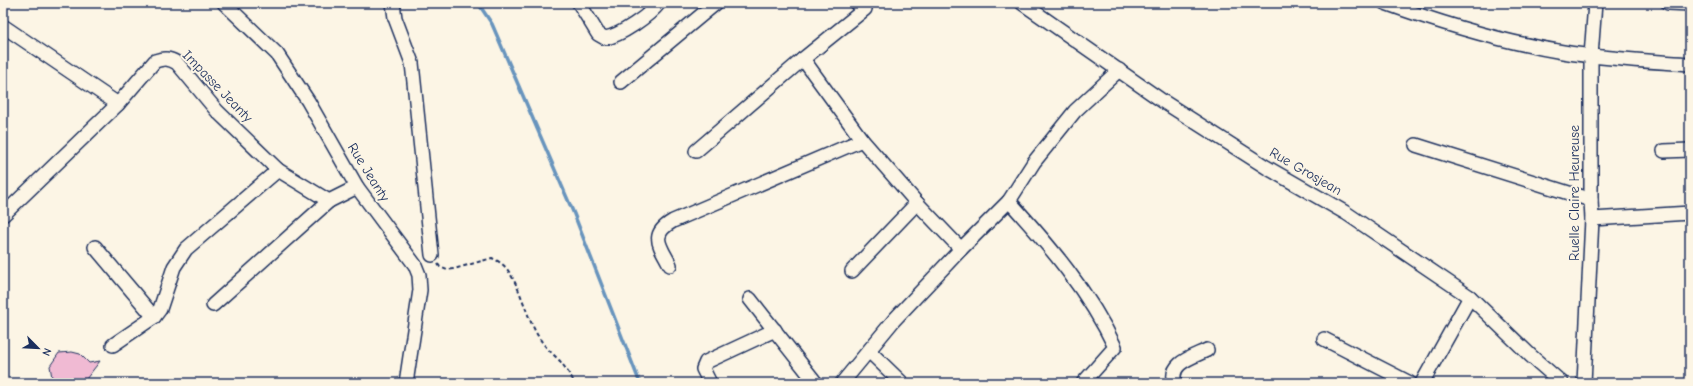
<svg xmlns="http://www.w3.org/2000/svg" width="1693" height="386" viewBox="0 0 1693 386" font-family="'Comic Neue',sans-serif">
<rect width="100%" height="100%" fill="#fcf5e5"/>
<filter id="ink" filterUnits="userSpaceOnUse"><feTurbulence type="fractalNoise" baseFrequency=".025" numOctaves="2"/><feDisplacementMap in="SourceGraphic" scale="8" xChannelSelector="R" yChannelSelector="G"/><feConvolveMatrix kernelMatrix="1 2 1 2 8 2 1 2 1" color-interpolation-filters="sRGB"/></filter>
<g filter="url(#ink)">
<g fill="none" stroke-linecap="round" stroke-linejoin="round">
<polyline stroke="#6894bd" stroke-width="3.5" points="478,3 492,24 574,214 640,383"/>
</g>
<polygon fill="#f0bad3" stroke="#1b2f5e" points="72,352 80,354 89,363 100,361 83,383 53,383 50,366 59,353"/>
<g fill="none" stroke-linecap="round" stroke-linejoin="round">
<defs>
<g id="minor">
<polyline points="224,3 277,54 308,101 357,187 415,265 419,275 420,290 406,383"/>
<polyline points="393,3 395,18 412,63 432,255"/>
<path d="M579,3L598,34L605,38C620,36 650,15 659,3"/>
<polyline points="1022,3 1164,102 1266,167 1346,213 1470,297 1531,356 1562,383"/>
<path d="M1385,3C1443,24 1502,42 1563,52C1605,59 1648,61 1690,64"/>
<polyline points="1668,3 1690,4"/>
<path d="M3,26L118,104L155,61C164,58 169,58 177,63L217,111L278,170L329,201L357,187"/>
<polyline points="803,59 862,140 917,203 961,249 1009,201"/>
<polyline points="621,82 716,3"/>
<polyline points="1416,145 1591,200"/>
<polyline points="696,151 803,59 865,9 857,3"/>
<polyline points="1664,151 1690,150"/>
<polyline points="3,215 118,104"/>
<polyline points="1592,219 1690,213"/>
<polyline points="95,247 154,317"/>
<path d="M670,265C660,245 649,235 673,221L862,140"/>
<polyline points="852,271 917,203"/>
<polyline points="750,299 816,383"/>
<polyline points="213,305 329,201"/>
<polyline points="1324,339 1410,383"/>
<polyline points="113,345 154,317 160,309 174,267 186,249 278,170"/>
<polyline points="869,351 902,383"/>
<polyline points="710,383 703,369 706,362 775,330"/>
<polyline points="842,383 894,320 961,249"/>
<path d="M1083,383L1115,347C1089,292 1049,245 1009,201L1034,162L1075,111L1119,70"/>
<path d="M1175,383C1168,363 1193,357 1207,350"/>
<polyline points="1422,383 1470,297"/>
<polyline points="1584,383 1592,219 1591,200 1591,56 1595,3"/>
</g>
</defs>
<use href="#minor" stroke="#1b2f5e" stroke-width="16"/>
<path stroke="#1b2f5e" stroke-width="2" stroke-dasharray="4 3" stroke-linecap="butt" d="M438,264L440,267L447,270L454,269L492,258C498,261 503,264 507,269C523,291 526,320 542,342C547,349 553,354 559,360C565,367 570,375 575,383"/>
<use href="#minor" stroke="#fcf5e5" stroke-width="13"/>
</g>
</g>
<g text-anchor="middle" stroke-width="4" stroke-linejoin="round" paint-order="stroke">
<g font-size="14" fill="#1b2f5e" stroke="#fcf5e5">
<text transform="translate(218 86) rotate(46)" y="5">Impasse Jeanty</text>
<text transform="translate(1306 171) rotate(30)" y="5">Rue Grosjean</text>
<text transform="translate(369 172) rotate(58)" y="5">Rue Jeanty</text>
<text transform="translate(1574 193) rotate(-90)" y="5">Ruelle Claire Heureuse</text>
</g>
</g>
<rect width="1693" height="386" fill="none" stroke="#fcf5e5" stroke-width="16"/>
<rect x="8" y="8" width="1677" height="370" fill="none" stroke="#1b2f5e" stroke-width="1.5" filter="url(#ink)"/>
<g transform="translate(38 348) rotate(114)" stroke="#fcf5e5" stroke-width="3" paint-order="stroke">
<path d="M0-3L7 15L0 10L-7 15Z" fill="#1b2f5e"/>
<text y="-6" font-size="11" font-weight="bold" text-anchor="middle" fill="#1b2f5e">N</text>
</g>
</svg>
